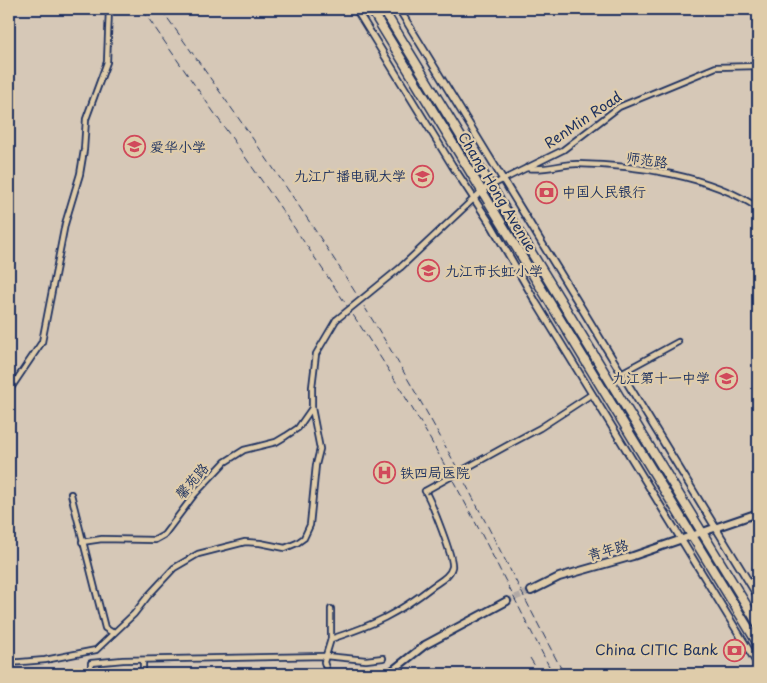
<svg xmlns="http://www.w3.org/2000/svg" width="767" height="683" viewBox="0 0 767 683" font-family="'Playpen Sans','LXGW WenKai TC',sans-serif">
<rect width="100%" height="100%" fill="#d6c8b7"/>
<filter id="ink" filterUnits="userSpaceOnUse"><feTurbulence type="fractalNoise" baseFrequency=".02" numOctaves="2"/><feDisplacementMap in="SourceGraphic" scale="10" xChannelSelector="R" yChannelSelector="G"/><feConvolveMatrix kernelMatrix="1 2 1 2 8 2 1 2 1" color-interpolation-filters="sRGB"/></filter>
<g filter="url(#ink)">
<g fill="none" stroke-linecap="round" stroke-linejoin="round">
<polyline stroke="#b1a9a5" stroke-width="6" stroke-dasharray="6 3" stroke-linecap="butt" points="507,601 531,591"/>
<defs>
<g id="minor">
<path d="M527,168C544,171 561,164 577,164C635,165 710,175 758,208"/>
<polyline points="482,190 563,150 619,107 716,67 758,66"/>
<polyline points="401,267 482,191"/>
<polyline points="621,373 678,342"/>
<polyline points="9,391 42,342 65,224 80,174 84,150 86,119 107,62 109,9"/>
<polyline points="510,444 540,428 592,394"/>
<polyline points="71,494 105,628 113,633"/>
<polyline points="82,542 102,539 155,540 164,535 194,495 225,462 244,450 276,442 286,436 298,428 312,408"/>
<path d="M331,639C374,625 397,614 433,586C440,581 450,576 452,567C454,558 431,501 425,491"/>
<polyline points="143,660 143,674"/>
<polyline points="9,663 45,660 96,650 134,614 148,596 174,568 198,554 245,542 260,543 285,548 297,543 304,538 310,525 316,465 320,449 312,408 312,387 316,354 336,320"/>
<polyline points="91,674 91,663 123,660 325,656 366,660 383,658"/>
<polyline points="328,674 324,662 331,639 331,609"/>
</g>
<g id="tertiary">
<polyline points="356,9 452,165 492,226 537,304 758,665"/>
<polyline points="399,9 758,597"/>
</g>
<g id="secondary">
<polyline points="531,591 559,577 633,556 758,513"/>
<polyline points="388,674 425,645 507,601"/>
</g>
<g id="trunk">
<polyline points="371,9 758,644"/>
<polyline points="383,9 758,624"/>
</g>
</defs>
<use href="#minor" stroke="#1b2f5e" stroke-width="8"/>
<use href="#tertiary" stroke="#1b2f5e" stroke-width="9"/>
<use href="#secondary" stroke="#1b2f5e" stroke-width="10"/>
<use href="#trunk" stroke="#1b2f5e" stroke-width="11"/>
<use href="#minor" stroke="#dfccaa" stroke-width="4.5"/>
<use href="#tertiary" stroke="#dfccaa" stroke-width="5.5"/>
<use href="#secondary" stroke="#dfccaa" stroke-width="6"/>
<use href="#trunk" stroke="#dfccaa" stroke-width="8"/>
<g stroke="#1b2f5e" stroke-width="1" stroke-dasharray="8 4" stroke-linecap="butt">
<path d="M142,9C229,136 320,259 401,390C457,481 504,579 553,674"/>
<path d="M161,9C248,131 336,254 410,383C465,478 513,577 564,674"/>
<polyline points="530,658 540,674"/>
</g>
<defs>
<g id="minor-bridge">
<polyline points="336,320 401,267"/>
<polyline points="425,491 510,444"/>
</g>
</defs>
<use href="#minor-bridge" stroke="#1b2f5e" stroke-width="8" stroke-linecap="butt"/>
<use href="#minor-bridge" stroke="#dfccaa" stroke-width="4.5"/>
</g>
</g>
<defs>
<symbol id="school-ring" viewBox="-11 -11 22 22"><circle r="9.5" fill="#dfccaa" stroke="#d1495b" stroke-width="1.5"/><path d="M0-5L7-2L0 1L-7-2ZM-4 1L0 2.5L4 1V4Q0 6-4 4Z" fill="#d1495b"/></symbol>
<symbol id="bank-ring" viewBox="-11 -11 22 22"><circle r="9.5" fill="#dfccaa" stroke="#d1495b" stroke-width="1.5"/><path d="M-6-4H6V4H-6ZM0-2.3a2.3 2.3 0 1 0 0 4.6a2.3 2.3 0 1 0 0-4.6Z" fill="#d1495b"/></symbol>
<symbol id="hospital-ring" viewBox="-11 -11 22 22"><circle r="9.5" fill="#dfccaa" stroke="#d1495b" stroke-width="1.5"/><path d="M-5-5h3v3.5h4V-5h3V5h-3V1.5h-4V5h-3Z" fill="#d1495b"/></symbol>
</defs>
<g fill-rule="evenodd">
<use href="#school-ring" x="122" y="134" width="25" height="25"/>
<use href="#school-ring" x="410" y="164" width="25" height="25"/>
<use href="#bank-ring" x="534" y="180" width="25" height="25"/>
<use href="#school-ring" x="416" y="258" width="25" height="25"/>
<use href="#school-ring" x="714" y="366" width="25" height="25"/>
<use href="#hospital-ring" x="372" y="460" width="25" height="25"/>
<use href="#bank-ring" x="722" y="638" width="25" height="25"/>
</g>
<g text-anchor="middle" stroke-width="4.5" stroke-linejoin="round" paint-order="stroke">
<g font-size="14" fill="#1b2f5e" stroke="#dfccaa">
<text transform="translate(583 120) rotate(-34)" y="5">RenMin Road</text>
<text transform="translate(647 160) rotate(8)" y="5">师范路</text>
<text transform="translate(497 192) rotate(59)" y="5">Chang Hong Avenue</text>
<text transform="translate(192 481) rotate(-49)" y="5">馨苑路</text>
<text transform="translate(608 550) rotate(-16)" y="5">青年路</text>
</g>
<g font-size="14" fill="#1b2f5e" stroke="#dfccaa" text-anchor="start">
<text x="150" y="152">爱华小学</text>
<text x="406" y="181" text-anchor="end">九江广播电视大学</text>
<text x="562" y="197">中国人民银行</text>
<text x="445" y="276">九江市长虹小学</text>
<text x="710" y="383" text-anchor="end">九江第十一中学</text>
<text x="400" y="478">铁四局医院</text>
<text x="718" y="655" text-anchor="end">China CITIC Bank</text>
</g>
</g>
<rect width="767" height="683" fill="none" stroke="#dfccaa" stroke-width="30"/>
<rect x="15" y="15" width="737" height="653" fill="none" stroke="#1b2f5e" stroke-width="2" filter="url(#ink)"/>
</svg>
